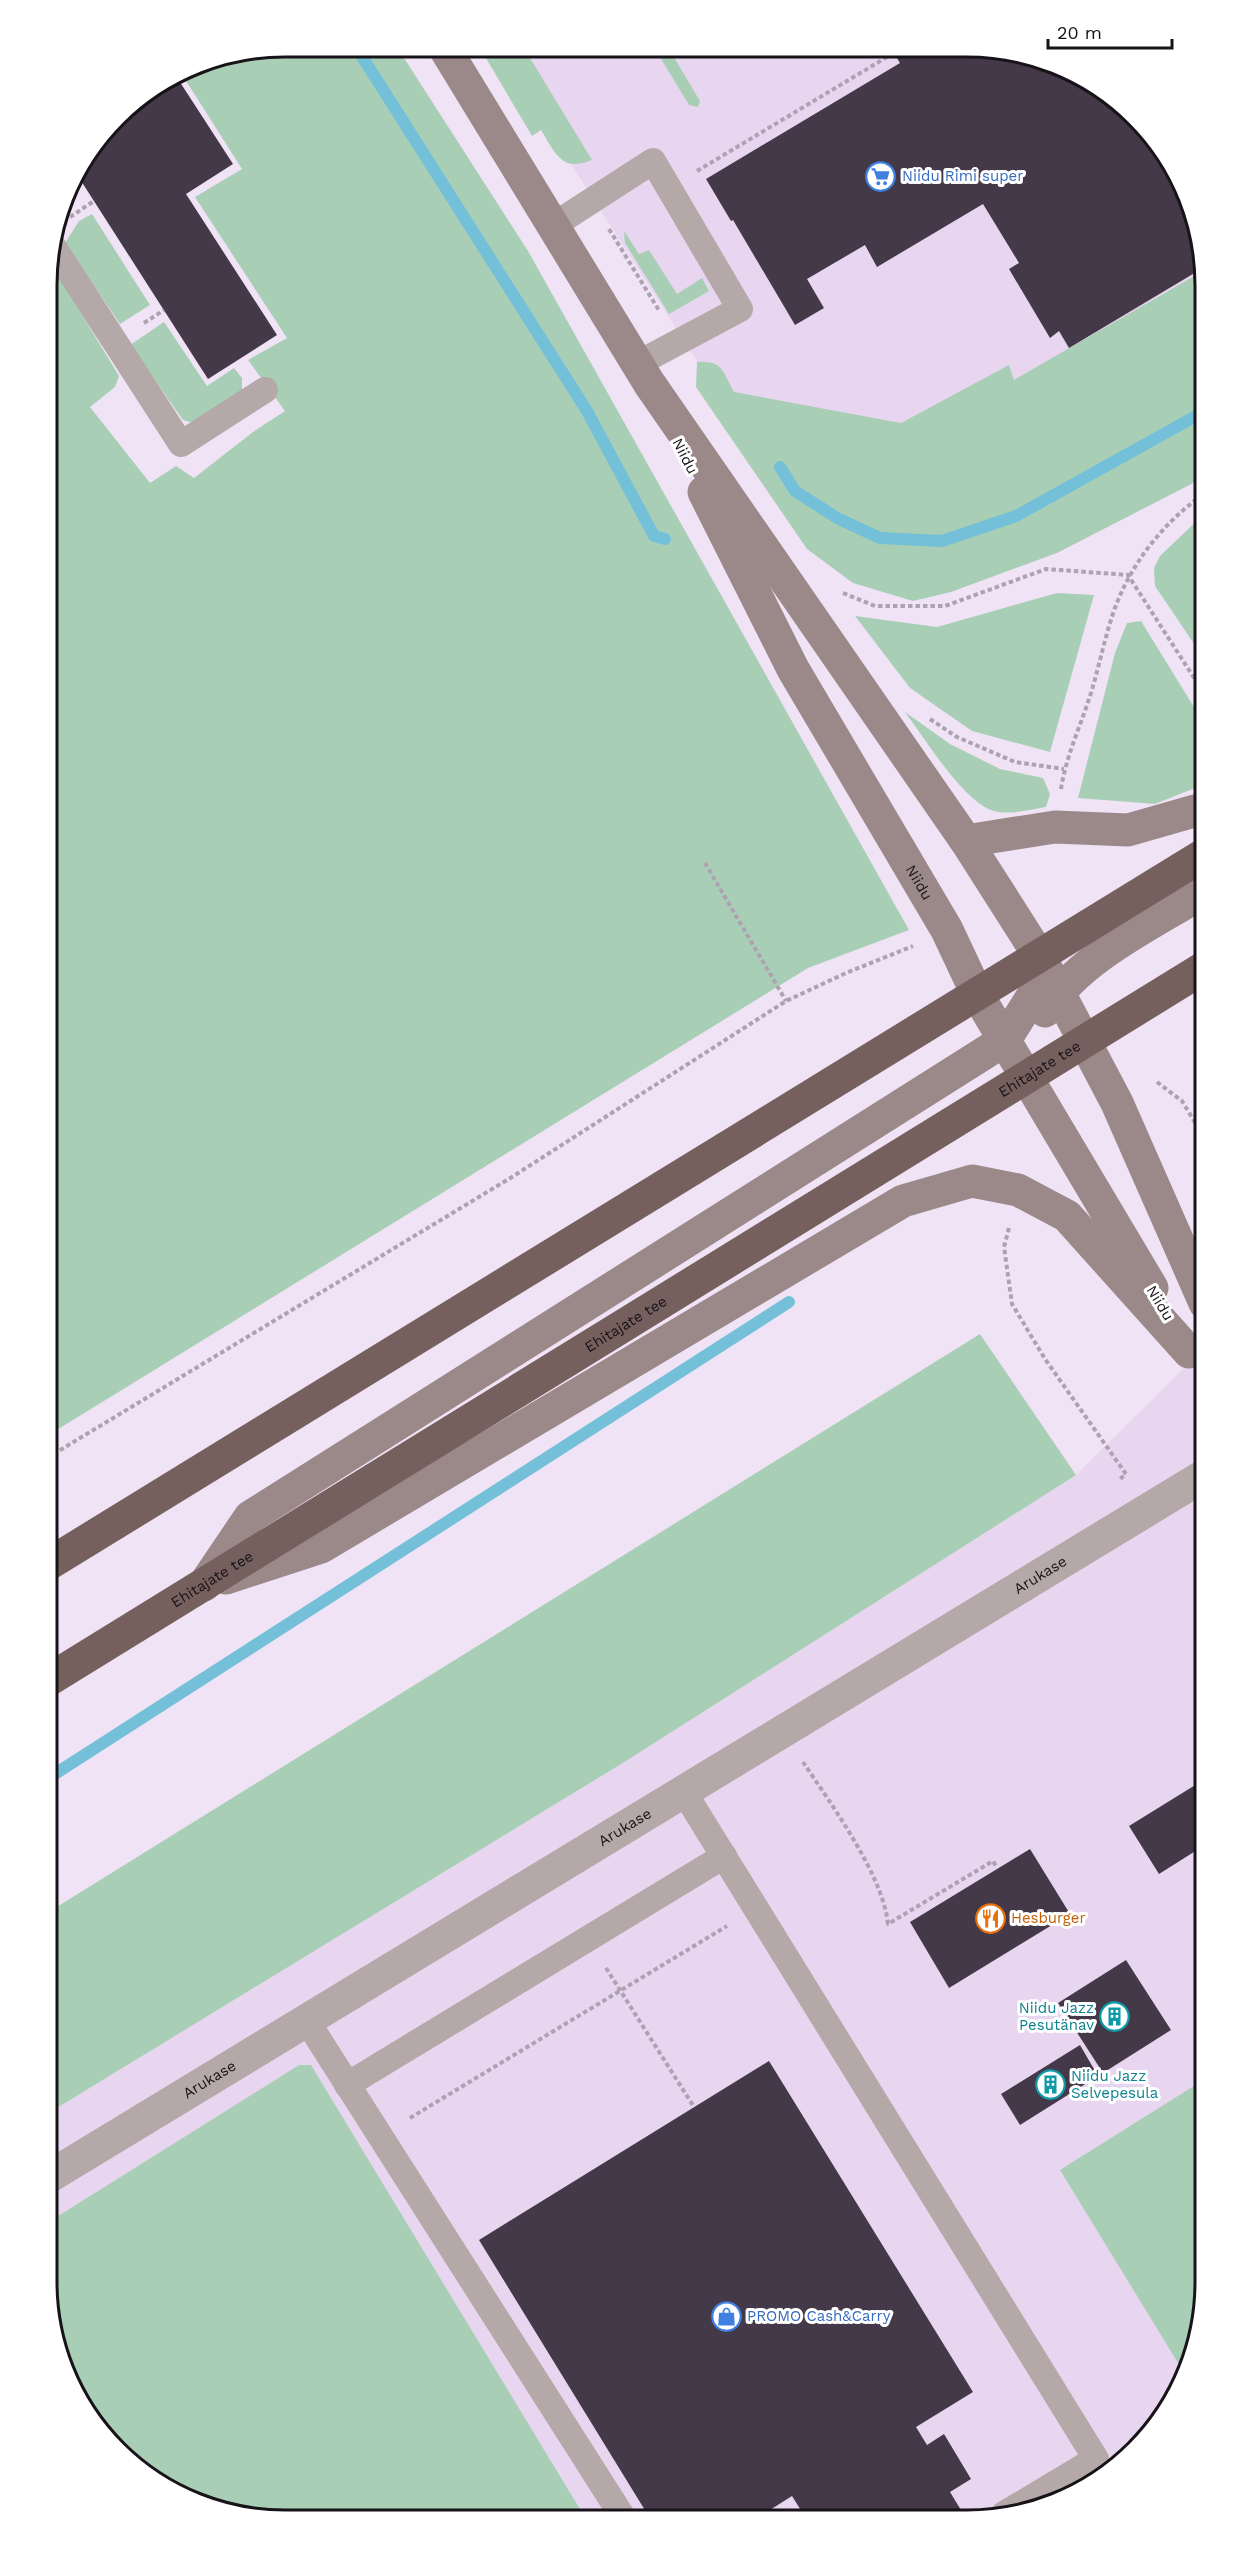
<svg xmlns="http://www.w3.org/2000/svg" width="1252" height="2567" viewBox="0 0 1252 2567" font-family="'Work Sans',sans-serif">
<rect width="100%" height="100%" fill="#f1e3f6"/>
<g fill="#e8d6f0">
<polygon points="497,48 1014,51 1072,71 1124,105 1193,208 1205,285 903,522 707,377"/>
<polygon points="1205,1347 1205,2298 1187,2373 1156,2428 1100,2480 1044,2508 967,2520 253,2518 180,2496 128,2462 87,2415 59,2359 47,2282 47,2114 626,1761 1076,1475"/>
</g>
<g fill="#a8cfb6">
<polygon points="285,47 397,47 528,251 909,930 808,968 47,1436 47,269 52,265 119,376 115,387 90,407 150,483 176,466 194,478 253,432 285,411 248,360 287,338 195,197 242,169 181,73 194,64"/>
<path d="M480,48H524L592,160C562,173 555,153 541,130L532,136Z"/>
<polygon points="655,49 669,49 700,101 698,107 689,105"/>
<polygon points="92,214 150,305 120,324 65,243 79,221"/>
<polygon points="624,231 639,254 649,250 677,294 702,278 709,291 669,314 625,243"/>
<path d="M1203,271L1205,285V477L1057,553L951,592L913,601L853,583L807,549L696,387L697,362C723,360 723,372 734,392L901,423L1009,365L1014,380Z"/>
<polygon points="164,322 207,386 234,368 242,378 242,395 200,425 183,420 130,345"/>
<polygon points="1205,513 1205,660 1155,586 1154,568 1160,556"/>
<polygon points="1057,593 1094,595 1050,752 972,731 910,688 855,616 937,627"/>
<polygon points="1141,621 1205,725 1205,784 1155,804 1078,798 1115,653 1127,623"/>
<path d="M905,712L950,744L1000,769L1043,778L1050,794L1046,807C1029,810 1007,816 991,810C962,799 925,739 905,712Z"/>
<polygon points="980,1334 1076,1475 626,1761 47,2114 47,1913"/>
<polygon points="299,2065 311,2065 586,2519 253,2518 180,2496 128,2462 87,2415 59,2359 47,2282 47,2223"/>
<polygon points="1205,2079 1205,2298 1186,2376 1060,2170"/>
</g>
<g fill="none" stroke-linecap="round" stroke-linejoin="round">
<g stroke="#74c0d9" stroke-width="12">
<polyline points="356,47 587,411 654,536 665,539"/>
<polyline points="780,467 795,491 837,518 880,538 942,541 1016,516 1205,411"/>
<polyline points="47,1779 789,1302"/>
</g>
</g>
<g fill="#443948">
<polygon points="892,50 1014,51 1072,71 1124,105 1166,153 1193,208 1203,268 1069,348 1059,331 1050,338 1009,269 1019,263 983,204 877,267 865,245 807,279 824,308 795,325 733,220 731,221 706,179 900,63"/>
<polygon points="176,76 233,164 186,194 277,335 208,379 76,173 127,106"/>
<polygon points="1205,1779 1205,1845 1159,1874 1129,1826"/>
<polygon points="1030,1849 1070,1914 949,1988 910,1922"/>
<polygon points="1126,1960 1171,2030 1103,2073 1058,2003"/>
<polygon points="1080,2045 1098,2076 1020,2125 1001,2094"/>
<polygon points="769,2061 973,2392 916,2427 927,2445 944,2434 971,2479 950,2492 964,2515 955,2520 807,2520 792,2496 754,2520 651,2520 479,2240"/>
</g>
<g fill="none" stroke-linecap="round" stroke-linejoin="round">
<g stroke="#ada2b1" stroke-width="4" stroke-dasharray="4.5 3" stroke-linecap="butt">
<polyline points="697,171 887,57 883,50"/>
<polyline points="70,217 94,201"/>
<polyline points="609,229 660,312"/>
<polyline points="144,323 164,310"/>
<polyline points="843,593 875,606 945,606 1046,569 1128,575 1205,695"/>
<polyline points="930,719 957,737 1015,762 1064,769"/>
<path d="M1061,789C1066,756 1081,725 1091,693C1098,670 1103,646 1110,623C1126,569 1160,525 1205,493"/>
<polyline points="705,863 786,1001"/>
<polyline points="1157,1082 1182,1101 1205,1139"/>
<polyline points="1009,1228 1004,1247 1012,1304 1045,1359 1126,1474 1120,1479"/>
<polyline points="47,1458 512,1177 786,1001 846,973 913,946"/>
<path d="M803,1762C831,1804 883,1875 888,1924L993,1861L997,1868"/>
<polyline points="606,1968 694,2107"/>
<polyline points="410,2118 727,1926"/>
</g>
<g stroke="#b4a9a8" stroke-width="26">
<polyline points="554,225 653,161 740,309 637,364"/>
<polyline points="53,246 181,444 265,390"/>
<polyline points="684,1792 1096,2459 1004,2514"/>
<polyline points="307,2021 624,2519"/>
<polyline points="347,2085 724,1856"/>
</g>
<path stroke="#b4a9a8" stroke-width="33" id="s1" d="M47,2178L1205,1475"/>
<g stroke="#9a8988" stroke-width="33">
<polyline points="444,47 649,383 966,841 1040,957 1117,1103 1205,1303"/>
<path id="s2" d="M704,492L793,669L947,930L977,994L1152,1288"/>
<polyline points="966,841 1055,827 1128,830 1205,808"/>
<path d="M1045,1011C1080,957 1152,924 1205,891"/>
<polyline points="226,1578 321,1547 903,1201 972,1181 1018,1190 1067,1216 1189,1352"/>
<polyline points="204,1585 250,1517 1005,1040 1047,973"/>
</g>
<g stroke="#76605e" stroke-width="33">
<polyline points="47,1565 1205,854"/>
<path id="s3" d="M47,1681L1205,967"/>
</g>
</g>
<defs>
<symbol id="supermarket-ring" viewBox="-11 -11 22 22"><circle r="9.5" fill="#fff" stroke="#3f7fe0" stroke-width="1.5"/><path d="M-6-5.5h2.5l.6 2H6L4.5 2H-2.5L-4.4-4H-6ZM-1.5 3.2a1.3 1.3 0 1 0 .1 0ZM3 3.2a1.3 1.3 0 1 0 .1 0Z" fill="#3f7fe0"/></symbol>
<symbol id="restaurant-ring" viewBox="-11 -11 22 22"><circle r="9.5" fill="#fff" stroke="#e8710a" stroke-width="1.5"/><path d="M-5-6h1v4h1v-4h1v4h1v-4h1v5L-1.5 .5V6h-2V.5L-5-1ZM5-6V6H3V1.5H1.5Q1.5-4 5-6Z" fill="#e8710a"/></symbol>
<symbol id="building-ring" viewBox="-11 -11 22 22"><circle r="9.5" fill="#fff" stroke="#0f9aa8" stroke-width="1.5"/><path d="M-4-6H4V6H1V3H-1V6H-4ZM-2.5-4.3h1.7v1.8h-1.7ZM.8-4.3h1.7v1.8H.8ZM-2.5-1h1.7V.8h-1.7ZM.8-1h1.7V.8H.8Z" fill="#0f9aa8"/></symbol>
<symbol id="shop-ring" viewBox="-11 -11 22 22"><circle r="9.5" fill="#fff" stroke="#3f7fe0" stroke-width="1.5"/><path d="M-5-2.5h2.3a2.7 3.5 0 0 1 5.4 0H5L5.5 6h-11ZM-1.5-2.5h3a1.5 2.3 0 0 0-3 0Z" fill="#3f7fe0"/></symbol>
</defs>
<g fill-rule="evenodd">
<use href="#supermarket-ring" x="864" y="160" width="33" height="33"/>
<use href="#restaurant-ring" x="974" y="1902" width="33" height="33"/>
<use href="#building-ring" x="1098" y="2000" width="33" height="33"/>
<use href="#building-ring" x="1034" y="2068" width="33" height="33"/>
<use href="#shop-ring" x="710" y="2300" width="33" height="33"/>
</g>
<g text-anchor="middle" stroke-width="6" stroke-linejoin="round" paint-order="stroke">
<g font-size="15" fill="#366cbe" stroke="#fff" text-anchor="start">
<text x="902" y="181">Niidu Rimi super</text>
<text x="747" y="2321">PROMO Cash&amp;Carry</text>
</g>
<g font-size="15" fill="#171319" stroke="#fff">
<text transform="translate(685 456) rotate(63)" y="5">Niidu</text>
<text dy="5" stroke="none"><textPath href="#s2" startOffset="446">Niidu</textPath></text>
<text dy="5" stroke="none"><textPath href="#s3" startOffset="1166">Ehitajate tee</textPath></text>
<text transform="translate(1160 1303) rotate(59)" y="5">Niidu</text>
<text dy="5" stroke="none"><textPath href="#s3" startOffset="680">Ehitajate tee</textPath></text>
<text dy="5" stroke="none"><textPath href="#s1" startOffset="1162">Arukase</textPath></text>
<text dy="5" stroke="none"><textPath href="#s3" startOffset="194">Ehitajate tee</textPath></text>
<text dy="5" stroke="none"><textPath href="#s1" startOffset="676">Arukase</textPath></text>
<text dy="5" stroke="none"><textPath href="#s1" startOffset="190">Arukase</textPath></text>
</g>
<g font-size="15" fill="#c56008" stroke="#fff" text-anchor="start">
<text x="1011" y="1923">Hesburger</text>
</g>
<g font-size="15" fill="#0d838f" stroke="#fff" text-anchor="end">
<text x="1094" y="2013">Niidu Jazz<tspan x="1094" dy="17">Pesutänav</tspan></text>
<text x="1071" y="2081" text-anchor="start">Niidu Jazz<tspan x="1071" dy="17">Selvepesula</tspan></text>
</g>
</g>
<path d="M0 0H1252V2567H0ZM285 57H967A228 228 0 0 1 1195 285V2282A228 228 0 0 1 967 2510H285A228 228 0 0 1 57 2282V285A228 228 0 0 1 285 57Z" fill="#fff" fill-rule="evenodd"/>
<path fill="none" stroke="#171319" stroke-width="3" d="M285 57H967A228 228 0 0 1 1195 285V2282A228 228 0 0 1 967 2510H285A228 228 0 0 1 57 2282V285A228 228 0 0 1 285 57Z"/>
<path d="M1048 39v9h124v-9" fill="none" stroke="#171319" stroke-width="3"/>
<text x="1057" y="39" font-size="18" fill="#171319" stroke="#ffffff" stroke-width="4.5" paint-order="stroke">20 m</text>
</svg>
